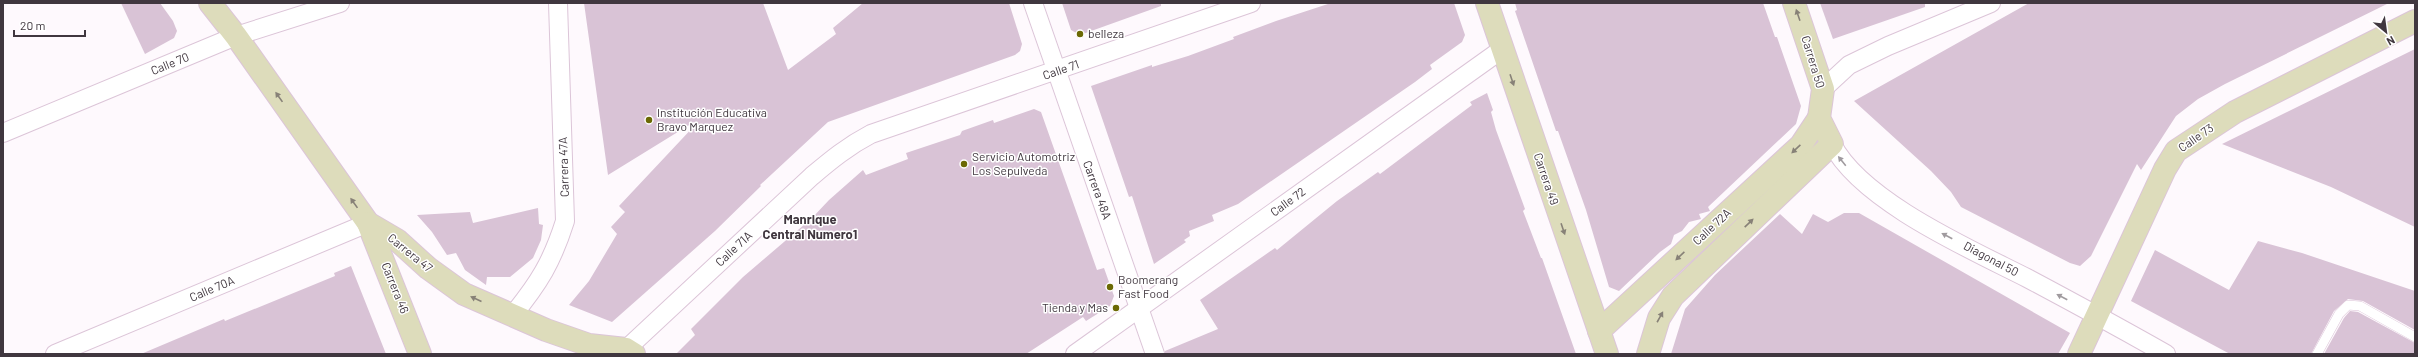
<svg xmlns="http://www.w3.org/2000/svg" width="2418" height="357" viewBox="0 0 2418 357" font-family="Barlow,sans-serif">
<rect width="100%" height="100%" fill="#fef9fd"/>
<g fill="#d9c3d6">
<polygon points="121,3 160,3 173,21 177,31 174,38 145,54"/>
<polygon points="584,3 763,3 788,70 836,34 833,28 863,3 1009,3 1022,44 1020,51 1015,55 828,122 760,185 761,186 715,231 612,322 569,305 589,281 617,234 611,227 625,212 619,206 696,124 694,122 608,175"/>
<polygon points="1062,3 1161,3 1161,6 1080,35 1071,30"/>
<polygon points="1331,3 1454,3 1465,35 1462,42 1430,65 1432,69 1415,82 1238,204 1212,215 1214,221 1189,231 1190,236 1184,240 1186,242 1154,264 1132,196 1129,197 1091,86 1152,65 1152,67 1188,56 1234,39 1233,37 1276,21"/>
<polygon points="1515,3 1763,3 1775,37 1777,37 1801,106 1796,124 1708,207 1710,211 1699,214 1701,219 1689,222 1682,231 1674,235 1671,244 1660,252 1619,291 1609,287 1586,210 1558,131 1556,131 1515,11 1517,10"/>
<polygon points="1820,3 1925,3 1925,7 1833,39"/>
<polygon points="2029,3 2389,3 2225,84 2198,99 2176,116 2141,170 2137,164 2091,256 2080,266 2070,263 1961,207 1951,192 1931,171 1854,101"/>
<polygon points="2415,49 2415,227 2331,187 2222,144"/>
<polygon points="1487,93 1493,110 1491,112 1496,130 1525,209 1523,211 1541,258 1542,258 1576,354 1165,354 1165,351 1218,329 1200,300 1275,248 1277,250 1337,201 1378,172 1380,174 1472,105 1470,102"/>
<polygon points="1034,109 1041,112 1097,270 1104,268 1114,296 1110,306 1086,321 1083,317 1026,354 676,354 695,335 691,329 743,277 812,218 829,200 863,170 866,175 908,159 906,153 960,135 962,131 993,120 994,123"/>
<polygon points="538,208 539,224 543,225 541,240 533,258 510,277 487,277 486,285 465,270 456,253 447,255 432,232 417,215 470,212 473,223"/>
<polygon points="1844,213 1859,213 2070,333 2058,354 1671,354 1685,309 1715,275 1780,214 1802,234 1813,214 1828,222"/>
<polygon points="2258,241 2302,253 2415,291 2415,330 2363,301 2348,299 2334,311 2311,354 2230,354 2131,301 2155,250 2229,290"/>
<polygon points="351,266 386,354 141,354 224,319 225,321 335,276 334,273"/>
<polygon points="2350,311 2358,312 2415,343 2415,354 2324,354 2344,318"/>
</g>
<g fill="none" stroke-linecap="round" stroke-linejoin="round">
<defs>
<polyline id="lane" points="2317,354 2339,314 2348,305 2360,306 2415,337"/>
<g id="street">
<polyline points="1033,3 1155,354"/>
<polyline points="1823,89 1849,65 1888,46 1991,3"/>
<polyline points="3,133 236,36 340,3"/>
<path d="M1832,144C1861,201 1970,249 2027,278C2074,303 2120,328 2166,354"/>
<path d="M512,316C539,283 552,262 565,221L558,3"/>
<polyline points="55,354 368,223"/>
<path d="M621,354L812,176C831,160 848,146 871,134L1251,3"/>
<polyline points="1075,354 1501,50"/>
</g>
<g id="secondary">
<polyline points="210,3 236,36 368,223 397,240 428,268 464,294 546,330 589,345 626,349 634,354"/>
<polyline points="1487,3 1607,354"/>
<polyline points="368,223 420,354"/>
<polyline points="1599,331 1801,145 1819,118"/>
<polyline points="1648,354 1659,318 1673,296 1832,144 1819,118 1823,89 1794,3"/>
<polyline points="2079,354 2165,169 2176,151 2235,112 2415,21"/>
</g>
</defs>
<use href="#lane" stroke="#dcc5d8" stroke-width="10"/>
<use href="#street" stroke="#dcc5d8" stroke-width="20"/>
<use href="#secondary" stroke="#dcc5d8" stroke-width="24"/>
<use href="#lane" stroke="#fff" stroke-width="9"/>
<use href="#street" stroke="#fff" stroke-width="18"/>
<use href="#secondary" stroke="#dddcbb" stroke-width="22"/>
</g>
<defs><path id="oneway-solid" d="M-6-.8H1V-3.2L6.5 0L1 3.2V.8H-6Z"/></defs>
<g fill="#878177">
<use href="#oneway-solid" transform="translate(1798 15) rotate(-109)"/>
<use href="#oneway-solid" transform="translate(1512 80) rotate(71)"/>
<use href="#oneway-solid" transform="translate(279 97) rotate(-125)"/>
<use href="#oneway-solid" transform="translate(1796 149) rotate(137)"/>
<use href="#oneway-solid" transform="translate(354 203) rotate(-125)"/>
<use href="#oneway-solid" transform="translate(1749 223) rotate(-44)"/>
<use href="#oneway-solid" transform="translate(1563 229) rotate(71)"/>
<use href="#oneway-solid" transform="translate(1680 256) rotate(137)"/>
<use href="#oneway-solid" transform="translate(476 299) rotate(-156)"/>
<use href="#oneway-solid" transform="translate(1660 317) rotate(-61)"/>
</g>
<g fill="#a09b9f">
<use href="#oneway-solid" transform="translate(1842 161) rotate(-129)"/>
<use href="#oneway-solid" transform="translate(1947 236) rotate(-152)"/>
<use href="#oneway-solid" transform="translate(2062 297) rotate(-152)"/>
</g>
<g fill="#6b6904" stroke="#fff" stroke-width="1.5">
<circle cx="1080" cy="34" r="4"/>
<circle cx="649" cy="120" r="4"/>
<circle cx="964" cy="164" r="4"/>
<circle cx="1110" cy="287" r="4"/>
<circle cx="1116" cy="308" r="4"/>
</g>
<g text-anchor="middle" stroke-width="3" stroke-linejoin="round" paint-order="stroke">
<g font-size="12" fill="#40373f" stroke="#fff" text-anchor="start">
<text x="1088" y="38">belleza</text>
<text x="657" y="117">Institución Educativa<tspan x="657" dy="14">Bravo Marquez</tspan></text>
<text x="972" y="161">Servicio Automotriz<tspan x="972" dy="14">Los Sepulveda</tspan></text>
<text x="1118" y="284">Boomerang<tspan x="1118" dy="14">Fast Food</tspan></text>
<text x="1108" y="312" text-anchor="end">Tienda y Mas</text>
</g>
<g font-size="12" fill="#40373f" stroke="#fff">
<text transform="translate(1813 62) rotate(73)" y="4">Carrera 50</text>
<text transform="translate(170 64) rotate(-22)" y="4">Calle 70</text>
<text transform="translate(1061 70) rotate(-19)" y="4">Calle 71</text>
<text transform="translate(2196 138) rotate(-35)" y="4">Calle 73</text>
<text transform="translate(564 167) rotate(-92)" y="4">Carrera 47A</text>
<text transform="translate(1546 179) rotate(71)" y="4">Carrera 49</text>
<text transform="translate(1097 190) rotate(70)" y="4">Carrera 48A</text>
<text transform="translate(1288 202) rotate(-36)" y="4">Calle 72</text>
<text transform="translate(1712 227) rotate(-43)" y="4">Calle 72A</text>
<text transform="translate(734 249) rotate(-43)" y="4">Calle 71A</text>
<text transform="translate(410 253) rotate(39)" y="4">Carrera 47</text>
<text transform="translate(1991 259) rotate(28)" y="4">Diagonal 50</text>
<text transform="translate(395 288) rotate(68)" y="4">Carrera 46</text>
<text transform="translate(212 289) rotate(-23)" y="4">Calle 70A</text>
</g>
<g font-size="13" font-weight="bold" fill="#40373f" stroke="#fff">
<text x="810" y="224">Manrique<tspan x="810" dy="15">Central Numero1</tspan></text>
</g>
</g>
<rect width="2418" height="357" fill="none" stroke="#40373f" stroke-width="8"/>
<g transform="translate(2386 32) rotate(151)" stroke="#ffffff" stroke-width="3" paint-order="stroke">
<path d="M0-3L7 15L0 10L-7 15Z" fill="#40373f"/>
<text y="-6" font-size="11" font-weight="bold" text-anchor="middle" fill="#40373f">N</text>
</g>
<path d="M14 30v6h71v-6" fill="none" stroke="#40373f" stroke-width="2"/>
<text x="20" y="30" font-size="12" fill="#40373f" stroke="#ffffff" stroke-width="3" paint-order="stroke">20 m</text>
</svg>
